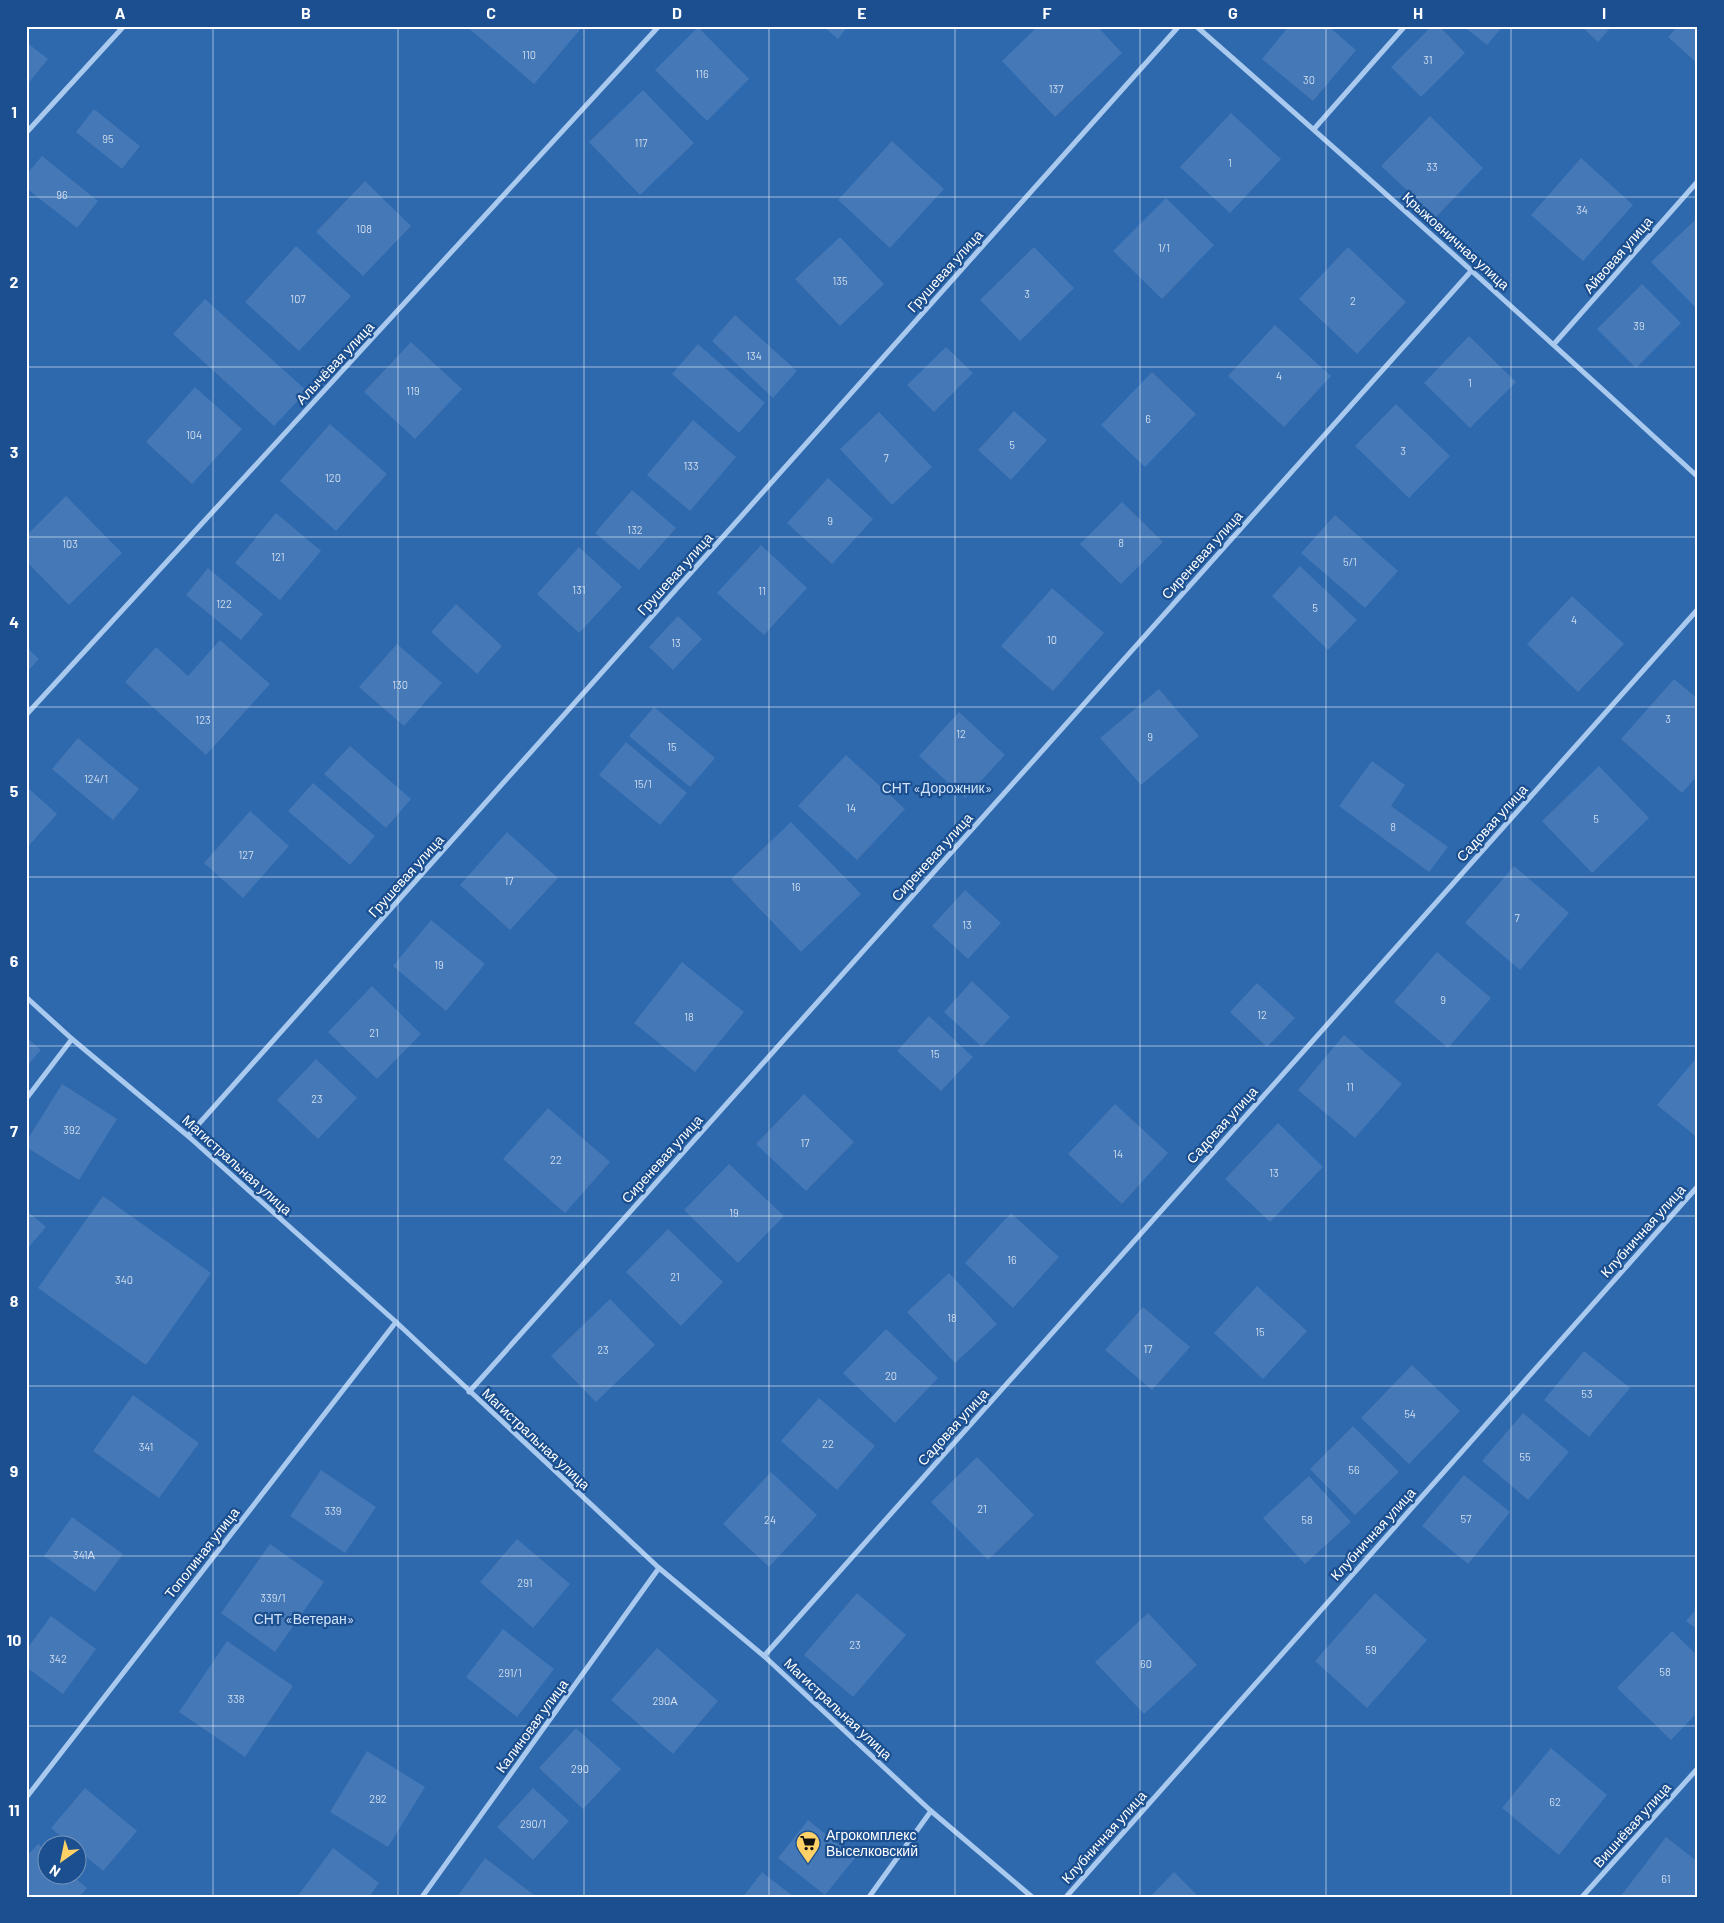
<svg xmlns="http://www.w3.org/2000/svg" width="1724" height="1923" viewBox="0 0 1724 1923" font-family="Barlow,sans-serif">
<rect width="100%" height="100%" fill="#1b4f8f"/>
<path fill="#2e69ad" fill-rule="evenodd" d="M26,26H1698V1897H26ZM48,1846H78V1876H48Z"/>
<g fill="#4478b7">
<polygon points="466,26 583,26 534,84"/>
<polygon points="823,26 848,26 838,39"/>
<polygon points="1038,26 1097,26 1122,53 1055,117 1002,61"/>
<polygon points="1289,26 1328,26 1356,50 1313,101 1262,59"/>
<polygon points="1432,26 1439,26 1465,53 1421,97 1391,67"/>
<polygon points="1463,26 1503,26 1487,45"/>
<polygon points="1581,26 1612,26 1598,42"/>
<polygon points="1678,26 1698,26 1698,64 1668,37"/>
<polygon points="698,27 749,79 707,121 655,70"/>
<polygon points="26,42 48,59 26,86"/>
<polygon points="643,90 694,143 640,195 589,142"/>
<polygon points="94,109 140,146 122,169 76,132"/>
<polygon points="1231,113 1281,159 1230,213 1180,167"/>
<polygon points="1430,116 1483,168 1436,217 1381,166"/>
<polygon points="892,141 944,189 890,248 838,200"/>
<polygon points="42,156 98,201 77,228 26,188 26,175"/>
<polygon points="1581,158 1633,205 1583,261 1531,215"/>
<polygon points="365,181 411,226 363,276 316,232"/>
<polygon points="1166,198 1214,245 1162,299 1113,251"/>
<polygon points="1698,217 1698,306 1696,308 1651,262"/>
<polygon points="840,237 884,284 840,326 795,279"/>
<polygon points="296,246 351,296 299,351 245,302"/>
<polygon points="1034,247 1074,288 1020,341 980,300"/>
<polygon points="1348,247 1406,302 1357,354 1299,299"/>
<polygon points="1642,284 1681,323 1636,368 1597,329"/>
<polygon points="205,299 307,391 274,426 173,334"/>
<polygon points="735,315 797,371 773,398 712,341"/>
<polygon points="1275,325 1331,376 1284,427 1228,376"/>
<polygon points="1469,336 1516,382 1470,428 1424,383"/>
<polygon points="411,342 462,389 415,439 364,392"/>
<polygon points="698,344 765,403 739,433 672,374"/>
<polygon points="946,347 973,373 934,412 907,385"/>
<polygon points="1152,372 1196,414 1145,467 1101,425"/>
<polygon points="195,387 242,429 192,484 146,442"/>
<polygon points="1396,404 1450,456 1409,498 1355,446"/>
<polygon points="1014,411 1047,440 1011,480 978,450"/>
<polygon points="879,412 932,467 892,505 840,449"/>
<polygon points="693,420 736,457 690,511 647,475"/>
<polygon points="330,424 387,474 336,531 280,481"/>
<polygon points="828,478 873,519 832,564 787,523"/>
<polygon points="632,490 676,528 639,570 595,533"/>
<polygon points="66,496 122,553 69,605 26,561 26,536"/>
<polygon points="1122,502 1163,542 1121,584 1080,544"/>
<polygon points="276,513 321,551 280,600 235,563"/>
<polygon points="1335,515 1398,571 1365,608 1301,553"/>
<polygon points="761,545 807,588 764,635 717,593"/>
<polygon points="579,547 622,587 579,633 537,594"/>
<polygon points="1300,566 1357,620 1328,650 1272,596"/>
<polygon points="208,568 263,614 241,640 186,595"/>
<polygon points="1052,588 1104,633 1053,691 1001,646"/>
<polygon points="1572,596 1624,644 1578,692 1527,644"/>
<polygon points="456,604 502,646 477,674 431,632"/>
<polygon points="678,616 702,639 673,670 649,647"/>
<polygon points="220,640 270,684 206,755 125,682 156,647 188,676"/>
<polygon points="397,644 442,683 404,726 359,687"/>
<polygon points="26,647 39,659 26,673"/>
<polygon points="1674,679 1698,699 1698,775 1682,793 1621,739"/>
<polygon points="1159,689 1199,736 1141,785 1100,738"/>
<polygon points="654,707 715,758 690,787 629,736"/>
<polygon points="959,712 1005,755 965,798 919,756"/>
<polygon points="78,738 139,789 113,820 52,769"/>
<polygon points="626,742 687,793 660,825 599,775"/>
<polygon points="350,746 411,799 386,828 324,774"/>
<polygon points="846,755 905,809 857,860 798,806"/>
<polygon points="1372,761 1405,785 1391,806 1448,847 1429,872 1339,806"/>
<polygon points="1599,766 1649,818 1592,873 1542,821"/>
<polygon points="313,783 375,836 350,865 288,811"/>
<polygon points="26,786 57,814 26,849"/>
<polygon points="250,811 289,846 243,898 204,863"/>
<polygon points="791,822 861,894 801,952 731,879"/>
<polygon points="507,832 558,878 510,930 460,885"/>
<polygon points="1514,866 1569,913 1520,970 1465,923"/>
<polygon points="965,890 1001,923 968,959 932,926"/>
<polygon points="431,920 485,964 446,1011 393,966"/>
<polygon points="1437,952 1491,998 1448,1048 1394,1002"/>
<polygon points="682,962 744,1012 695,1072 634,1023"/>
<polygon points="972,981 1010,1017 982,1047 944,1012"/>
<polygon points="1257,983 1295,1018 1267,1047 1230,1012"/>
<polygon points="372,986 421,1034 377,1079 328,1032"/>
<polygon points="929,1016 973,1057 941,1091 897,1051"/>
<polygon points="1344,1035 1402,1084 1355,1138 1298,1090"/>
<polygon points="26,1037 41,1050 26,1067"/>
<polygon points="1698,1056 1698,1138 1657,1105"/>
<polygon points="316,1059 357,1098 318,1139 277,1100"/>
<polygon points="62,1084 117,1119 79,1180 26,1147 26,1142"/>
<polygon points="804,1094 854,1142 806,1191 756,1144"/>
<polygon points="1115,1104 1168,1153 1122,1204 1068,1154"/>
<polygon points="548,1108 610,1162 565,1213 503,1159"/>
<polygon points="1278,1123 1323,1167 1270,1222 1225,1179"/>
<polygon points="729,1164 784,1216 738,1263 684,1210"/>
<polygon points="103,1196 211,1273 146,1365 38,1288"/>
<polygon points="26,1210 46,1227 26,1250"/>
<polygon points="1011,1213 1059,1257 1013,1308 965,1263"/>
<polygon points="668,1229 723,1282 681,1326 626,1272"/>
<polygon points="949,1273 997,1324 955,1363 907,1312"/>
<polygon points="1257,1286 1307,1331 1263,1379 1214,1333"/>
<polygon points="610,1299 655,1345 596,1402 551,1356"/>
<polygon points="1143,1307 1190,1347 1152,1390 1105,1350"/>
<polygon points="886,1329 938,1378 895,1423 843,1373"/>
<polygon points="1584,1351 1630,1388 1589,1437 1544,1400"/>
<polygon points="1412,1365 1460,1411 1409,1464 1361,1418"/>
<polygon points="133,1395 199,1443 159,1498 93,1451"/>
<polygon points="819,1398 875,1446 837,1490 781,1441"/>
<polygon points="1523,1413 1569,1452 1528,1500 1482,1461"/>
<polygon points="1353,1426 1399,1472 1355,1515 1310,1469"/>
<polygon points="977,1457 1034,1515 988,1560 931,1502"/>
<polygon points="321,1470 376,1507 345,1553 290,1516"/>
<polygon points="771,1472 817,1515 769,1567 723,1524"/>
<polygon points="1464,1475 1510,1512 1468,1564 1422,1526"/>
<polygon points="1309,1476 1351,1522 1305,1564 1263,1518"/>
<polygon points="72,1517 123,1554 95,1592 44,1556"/>
<polygon points="517,1539 570,1584 533,1628 480,1582"/>
<polygon points="270,1544 324,1582 275,1652 221,1613"/>
<polygon points="857,1593 906,1635 853,1697 804,1655"/>
<polygon points="1375,1593 1427,1640 1367,1708 1315,1661"/>
<polygon points="1698,1607 1698,1630 1686,1621"/>
<polygon points="1148,1613 1197,1665 1144,1714 1095,1662"/>
<polygon points="51,1616 96,1649 63,1694 26,1667 26,1650"/>
<polygon points="503,1629 554,1669 517,1717 466,1677"/>
<polygon points="1672,1631 1698,1656 1698,1712 1671,1740 1617,1688"/>
<polygon points="227,1641 293,1686 245,1757 179,1712"/>
<polygon points="657,1648 718,1701 673,1754 611,1700"/>
<polygon points="576,1728 621,1769 583,1809 539,1768"/>
<polygon points="1551,1748 1607,1795 1559,1855 1502,1808"/>
<polygon points="367,1751 425,1787 388,1847 330,1812"/>
<polygon points="85,1788 137,1831 103,1871 78,1850 78,1846 72,1846 51,1828"/>
<polygon points="533,1788 569,1821 533,1860 497,1827"/>
<polygon points="808,1820 855,1858 825,1895 778,1858"/>
<polygon points="1666,1837 1698,1862 1698,1897 1620,1897"/>
<polygon points="38,1844 48,1852 48,1876 73,1876 87,1888 79,1897 30,1897 26,1894 26,1857"/>
<polygon points="333,1848 379,1883 369,1897 297,1897"/>
<polygon points="485,1858 534,1895 533,1897 457,1897"/>
<polygon points="762,1872 794,1897 743,1897"/>
<polygon points="1174,1872 1199,1897 1150,1897"/>
</g>
<g fill="none" stroke-linecap="round" stroke-linejoin="round">
<g stroke="#a9c9ee" stroke-width="5">
<path d="M1196,26C1365,174 1532,324 1698,477"/>
<polyline points="1314,129 1405,26"/>
<polyline points="26,133 124,26"/>
<polyline points="1554,344 1698,181"/>
<polyline points="26,715 659,26"/>
<polyline points="26,997 72,1039 188,1136 396,1322 659,1568 764,1656 931,1811 1032,1897"/>
<polyline points="26,1099 72,1039"/>
<polyline points="188,1136 1179,26"/>
<polyline points="469,1392 1472,270"/>
<polyline points="764,1656 1698,609"/>
<polyline points="26,1798 396,1322"/>
<polyline points="422,1897 659,1568"/>
<polyline points="869,1897 931,1811"/>
<polyline points="1066,1897 1698,1186"/>
<polyline points="1582,1897 1698,1768"/>
</g>
</g>
<path fill="none" stroke="#fff" stroke-width="1" stroke-opacity="0.55" d="M213,26V1897M398,26V1897M584,26V1897M769,26V1897M955,26V1897M1140,26V1897M1326,26V1897M1511,26V1897M26,197H1698M26,367H1698M26,537H1698M26,707H1698M26,877H1698M26,1046H1698M26,1216H1698M26,1386H1698M26,1556H1698M26,1726H1698"/>
<defs>
<symbol id="supermarket-pin" viewBox="-11 -11 22 30"><path d="M0 17L-7.5 6A9.5 9.5 0 1 1 7.5 6Z" fill="#ffd166" stroke="#1b4f8f"/><path d="M-6-5.5h2.5l.6 2H6L4.5 2H-2.5L-4.4-4H-6ZM-1.5 3.2a1.3 1.3 0 1 0 .1 0ZM3 3.2a1.3 1.3 0 1 0 .1 0Z" fill="#111"/></symbol>
</defs>
<g fill-rule="evenodd">
<use href="#supermarket-pin" x="794" y="1829" width="28" height="38"/>
</g>
<g text-anchor="middle" stroke-width="4.5" stroke-linejoin="round" paint-order="stroke">
<g font-size="11" fill="#d0dded">
<text x="529" y="59">110</text>
<text x="1428" y="64">31</text>
<text x="702" y="78">116</text>
<text x="1309" y="84">30</text>
<text x="1056" y="93">137</text>
<text x="108" y="143">95</text>
<text x="641" y="147">117</text>
<text x="1230" y="167">1</text>
<text x="1432" y="171">33</text>
<text x="62" y="199">96</text>
<text x="1582" y="214">34</text>
<text x="364" y="233">108</text>
<text x="1164" y="252">1/1</text>
<text x="840" y="285">135</text>
<text x="1027" y="298">3</text>
<text x="298" y="303">107</text>
<text x="1353" y="305">2</text>
<text x="1639" y="330">39</text>
<text x="754" y="360">134</text>
<text x="1279" y="380">4</text>
<text x="1470" y="387">1</text>
<text x="413" y="395">119</text>
<text x="1148" y="423">6</text>
<text x="194" y="439">104</text>
<text x="1012" y="449">5</text>
<text x="1403" y="455">3</text>
<text x="886" y="462">7</text>
<text x="691" y="470">133</text>
<text x="333" y="482">120</text>
<text x="830" y="525">9</text>
<text x="635" y="534">132</text>
<text x="1121" y="547">8</text>
<text x="70" y="548">103</text>
<text x="278" y="561">121</text>
<text x="1350" y="566">5/1</text>
<text x="579" y="594">131</text>
<text x="762" y="595">11</text>
<text x="224" y="608">122</text>
<text x="1315" y="612">5</text>
<text x="1574" y="624">4</text>
<text x="1052" y="644">10</text>
<text x="676" y="647">13</text>
<text x="400" y="689">130</text>
<text x="1668" y="723">3</text>
<text x="203" y="724">123</text>
<text x="961" y="738">12</text>
<text x="1150" y="741">9</text>
<text x="672" y="751">15</text>
<text x="96" y="783">124/1</text>
<text x="643" y="788">15/1</text>
<text x="851" y="812">14</text>
<text x="1596" y="823">5</text>
<text x="1393" y="831">8</text>
<text x="246" y="859">127</text>
<text x="509" y="885">17</text>
<text x="796" y="891">16</text>
<text x="1517" y="922">7</text>
<text x="967" y="929">13</text>
<text x="439" y="969">19</text>
<text x="1443" y="1004">9</text>
<text x="1262" y="1019">12</text>
<text x="689" y="1021">18</text>
<text x="374" y="1037">21</text>
<text x="935" y="1058">15</text>
<text x="1350" y="1091">11</text>
<text x="317" y="1103">23</text>
<text x="72" y="1134">392</text>
<text x="805" y="1147">17</text>
<text x="1118" y="1158">14</text>
<text x="556" y="1164">22</text>
<text x="1274" y="1177">13</text>
<text x="734" y="1217">19</text>
<text x="1012" y="1264">16</text>
<text x="675" y="1281">21</text>
<text x="124" y="1284">340</text>
<text x="952" y="1322">18</text>
<text x="1260" y="1336">15</text>
<text x="1148" y="1353">17</text>
<text x="603" y="1354">23</text>
<text x="891" y="1380">20</text>
<text x="1587" y="1398">53</text>
<text x="1410" y="1418">54</text>
<text x="828" y="1448">22</text>
<text x="146" y="1451">341</text>
<text x="1525" y="1461">55</text>
<text x="1354" y="1474">56</text>
<text x="982" y="1513">21</text>
<text x="333" y="1515">339</text>
<text x="1466" y="1523">57</text>
<text x="770" y="1524">24</text>
<text x="1307" y="1524">58</text>
<text x="84" y="1559">341А</text>
<text x="525" y="1587">291</text>
<text x="273" y="1602">339/1</text>
<text x="855" y="1649">23</text>
<text x="1371" y="1654">59</text>
<text x="58" y="1663">342</text>
<text x="1146" y="1668">60</text>
<text x="1665" y="1676">58</text>
<text x="510" y="1677">291/1</text>
<text x="236" y="1703">338</text>
<text x="665" y="1705">290А</text>
<text x="580" y="1773">290</text>
<text x="378" y="1803">292</text>
<text x="1555" y="1806">62</text>
<text x="533" y="1828">290/1</text>
<text x="1666" y="1883">61</text>
</g>
<g font-size="14" fill="#fff" stroke="#1b4f8f">
<text transform="translate(1456 241) rotate(42)" y="5">Крыжовничная улица</text>
<text transform="translate(1618 255) rotate(-49)" y="5">Айвовая улица</text>
<text transform="translate(945 271) rotate(-48)" y="5">Грушевая улица</text>
<text transform="translate(335 363) rotate(-47)" y="5">Алычёвая улица</text>
<text transform="translate(1202 555) rotate(-48)" y="5">Сиреневая улица</text>
<text transform="translate(675 574) rotate(-48)" y="5">Грушевая улица</text>
<text transform="translate(1492 823) rotate(-48)" y="5">Садовая улица</text>
<text transform="translate(932 857) rotate(-48)" y="5">Сиреневая улица</text>
<text transform="translate(406 876) rotate(-48)" y="5">Грушевая улица</text>
<text transform="translate(1222 1125) rotate(-48)" y="5">Садовая улица</text>
<text transform="translate(662 1159) rotate(-48)" y="5">Сиреневая улица</text>
<text transform="translate(237 1165) rotate(42)" y="5">Магистральная улица</text>
<text transform="translate(1643 1231) rotate(-48)" y="5">Клубничная улица</text>
<text transform="translate(953 1427) rotate(-48)" y="5">Садовая улица</text>
<text transform="translate(536 1439) rotate(43)" y="5">Магистральная улица</text>
<text transform="translate(1373 1534) rotate(-48)" y="5">Клубничная улица</text>
<text transform="translate(202 1553) rotate(-52)" y="5">Тополиная улица</text>
<text transform="translate(838 1709) rotate(43)" y="5">Магистральная улица</text>
<text transform="translate(532 1726) rotate(-54)" y="5">Калиновая улица</text>
<text transform="translate(1632 1825) rotate(-48)" y="5">Вишнёвая улица</text>
<text transform="translate(1104 1837) rotate(-48)" y="5">Клубничная улица</text>
</g>
<g font-size="14" fill="#cfe3fa" stroke="#1b4f8f">
<text x="937" y="793">СНТ «Дорожник»</text>
<text x="304" y="1624">СНТ «Ветеран»</text>
</g>
<g font-size="14" fill="#fff" stroke="#1b4f8f" text-anchor="start">
<text x="826" y="1840">Агрокомплекс<tspan x="826" dy="16">Выселковский</tspan></text>
</g>
</g>
<rect width="1724" height="1923" fill="none" stroke="#1b4f8f" stroke-width="55"/>
<g transform="translate(62 1860) rotate(213)"><circle r="24" fill="#1b4f8f" stroke="#7695bc"/>
<path d="M0-4L9 19L0 12L-9 19Z" fill="#ffd166"/>
<text y="-8" font-size="14" font-weight="bold" text-anchor="middle" fill="#ffffff">N</text>
</g>
<rect x="28" y="28" width="1668" height="1868" fill="none" stroke="#fff" stroke-width="2"/>
<g font-size="16" text-anchor="middle" font-weight="bold" fill="#fff">
<text x="120" y="19">A</text>
<text x="306" y="19">B</text>
<text x="491" y="19">C</text>
<text x="677" y="19">D</text>
<text x="862" y="19">E</text>
<text x="1047" y="19">F</text>
<text x="1233" y="19">G</text>
<text x="1418" y="19">H</text>
<text x="1604" y="19">I</text>
<text x="14" y="118">1</text>
<text x="14" y="288">2</text>
<text x="14" y="458">3</text>
<text x="14" y="628">4</text>
<text x="14" y="797">5</text>
<text x="14" y="967">6</text>
<text x="14" y="1137">7</text>
<text x="14" y="1307">8</text>
<text x="14" y="1477">9</text>
<text x="14" y="1646">10</text>
<text x="14" y="1816">11</text>
</g>
</svg>
